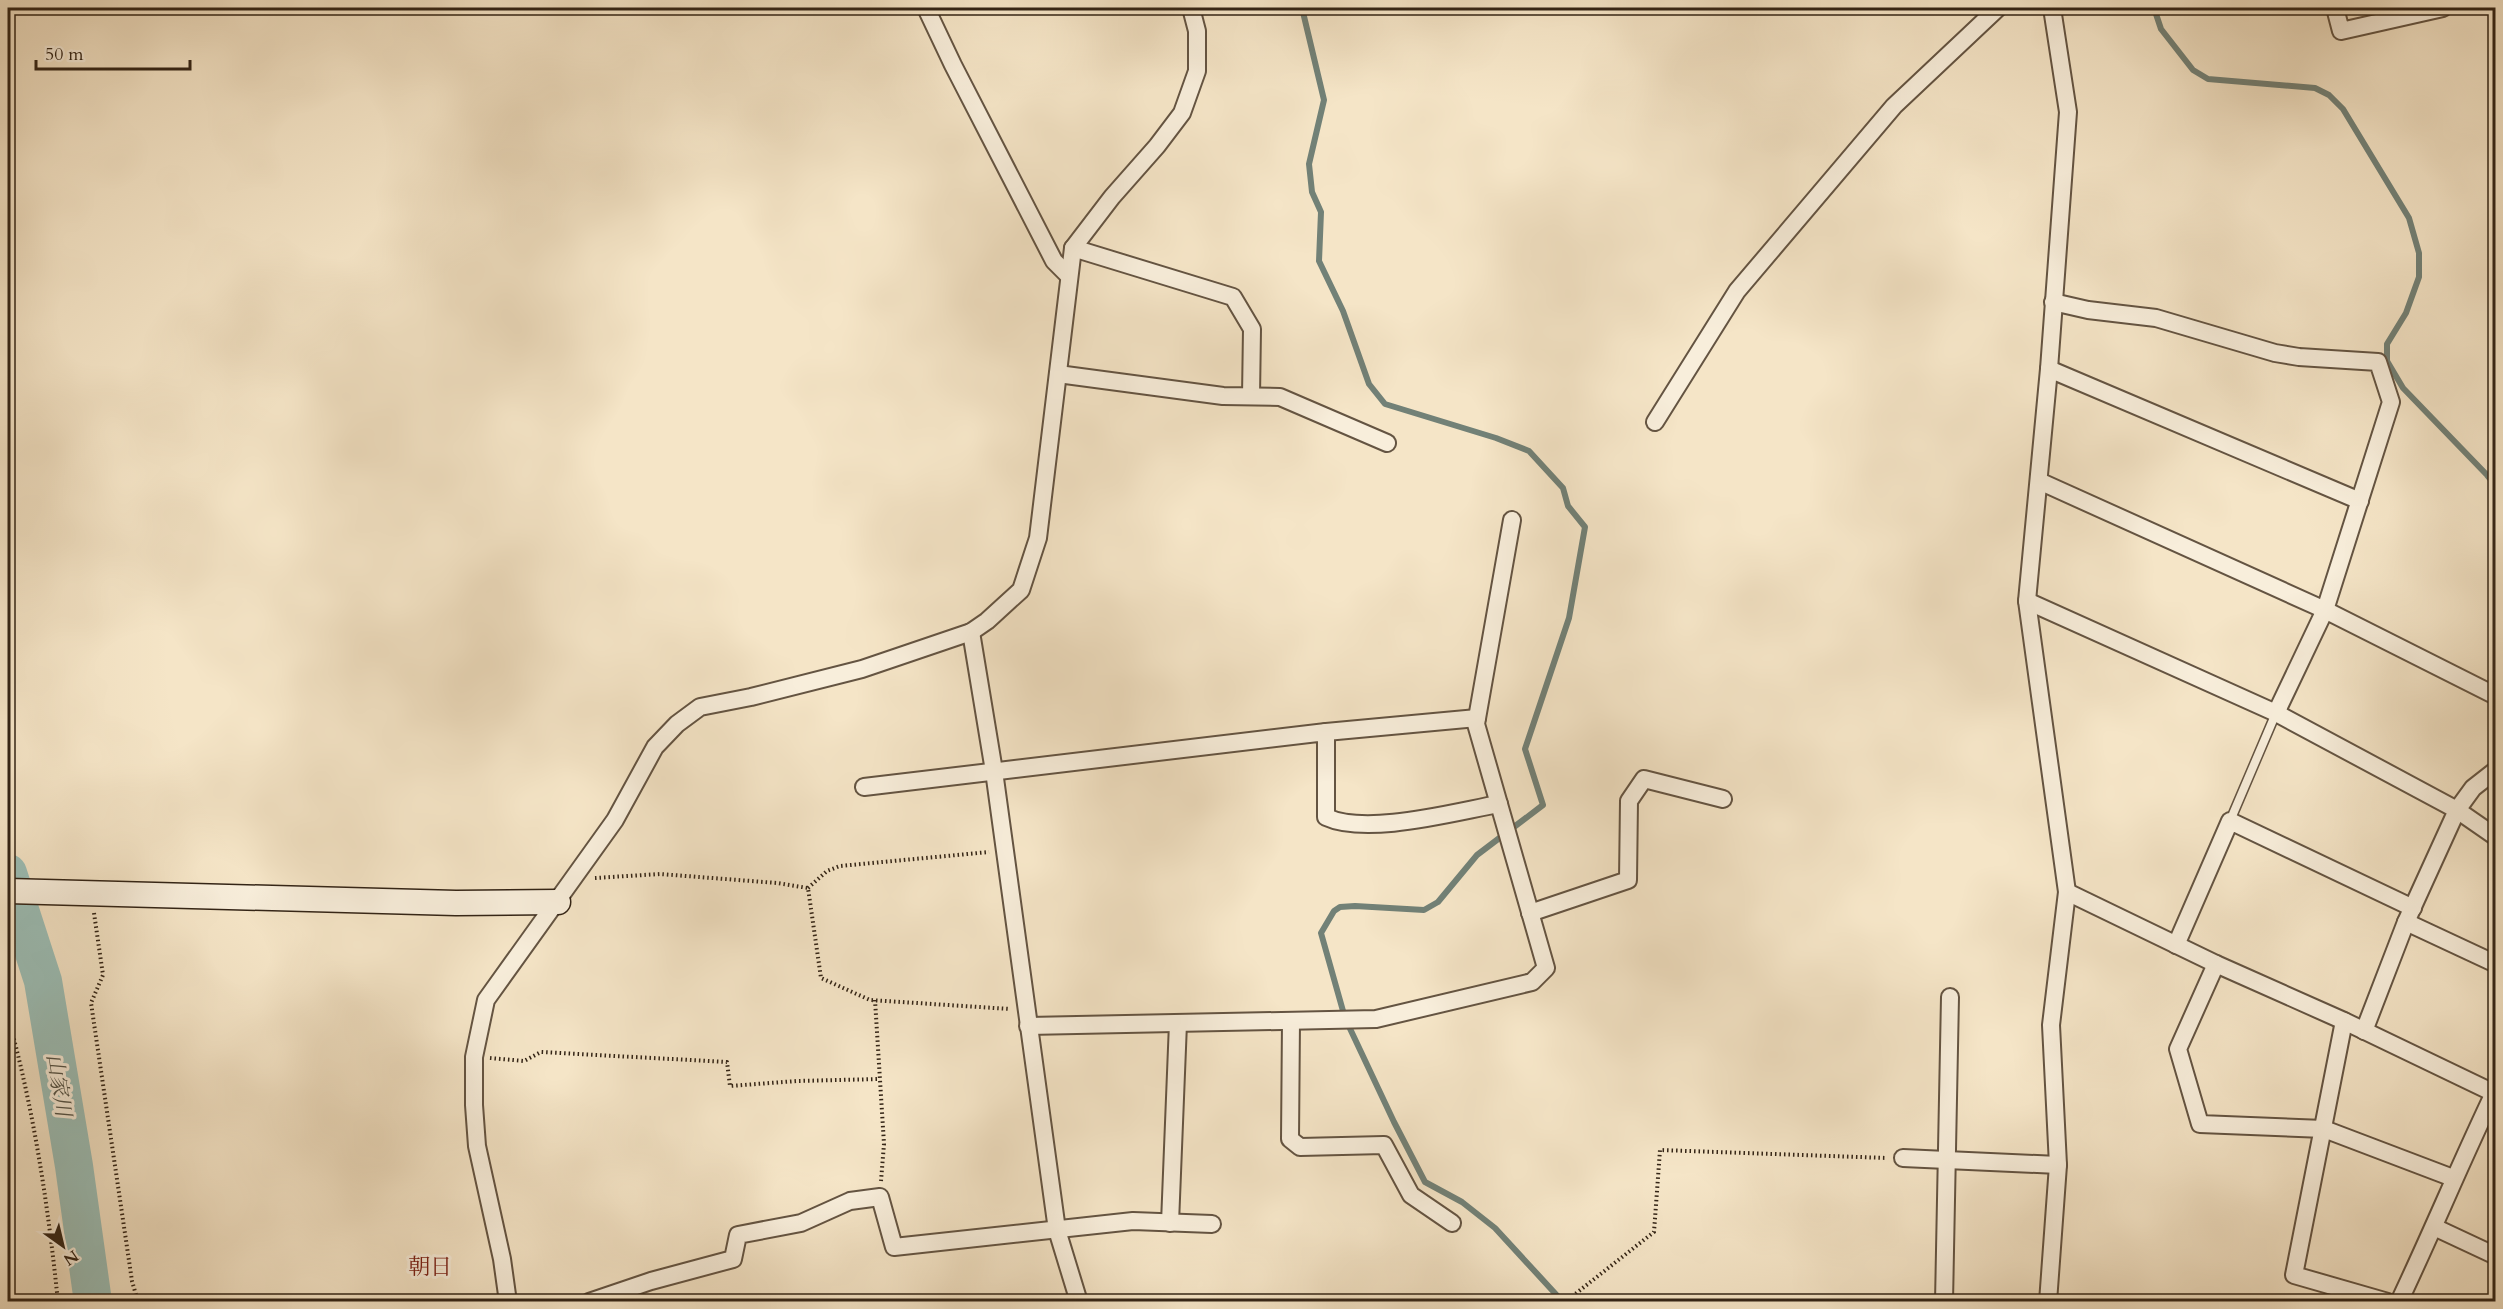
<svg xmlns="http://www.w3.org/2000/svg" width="2503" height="1309" viewBox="0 0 2503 1309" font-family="Cardo,'Noto Serif JP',serif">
<rect width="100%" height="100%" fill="#f5e5c7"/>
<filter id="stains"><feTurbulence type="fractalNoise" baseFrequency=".00333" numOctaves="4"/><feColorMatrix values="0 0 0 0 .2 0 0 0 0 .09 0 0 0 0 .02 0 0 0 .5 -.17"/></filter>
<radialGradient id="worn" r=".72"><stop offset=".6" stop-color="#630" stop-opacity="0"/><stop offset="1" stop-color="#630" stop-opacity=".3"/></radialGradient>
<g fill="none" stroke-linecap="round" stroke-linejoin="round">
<g stroke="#728177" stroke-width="6">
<polyline points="1302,8 1324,100 1309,164 1312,192 1321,212 1319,261 1343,311 1369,384 1385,404 1496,438 1529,451 1563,488 1568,506 1585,527 1569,618 1525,749 1543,805 1477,855 1438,902 1424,910 1355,906 1340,907 1334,911 1321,933 1345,1018 1394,1122 1425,1182 1462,1202 1495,1228 1563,1302"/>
<polyline points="2154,8 2161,29 2193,70 2208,79 2315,88 2329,95 2343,109 2409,218 2419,253 2419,277 2406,313 2387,344 2387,361 2403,388 2487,475 2496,486"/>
</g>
<polyline stroke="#9cbfb7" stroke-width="38" points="8,873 43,981 74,1166 93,1302"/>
<defs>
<polyline id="lane" points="2230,821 2276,713"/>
<g id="street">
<polyline points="926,8 953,65 1054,261 1069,276"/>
<polyline points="2335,8 2341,31 2443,8"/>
<polyline points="1073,248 1233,297 1252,329 1251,396"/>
<polyline points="2053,302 2088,310 2156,318 2275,353 2299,357 2378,362 2391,402 2325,610 2276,713"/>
<polyline points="2049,369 2360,501"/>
<polyline points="1058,374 1223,396 1280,397 1387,443"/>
<polyline points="1655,422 1737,291 1894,106 1998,8"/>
<polyline points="2039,481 2325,610 2496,696"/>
<polyline points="2027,601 2276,713 2457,810 2496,837"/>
<polyline points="971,632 994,771 1057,1230 1079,1302"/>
<polyline points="1326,732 1477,718"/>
<path d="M864,787L1326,732V817C1367,836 1454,812 1499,804"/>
<polyline points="2067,892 2216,964 2344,1021 2496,1094"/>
<polyline points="1530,913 1628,880 1629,801 1644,779 1723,799"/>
<polyline points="2406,922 2496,964"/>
<polyline points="2176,945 2230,821 2413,908"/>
<polyline points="2216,964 2178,1049 2200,1124 2324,1129 2453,1178"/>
<polyline points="1291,1021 1290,1139 1300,1147 1384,1145 1411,1195 1452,1223"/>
<polyline points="2344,1021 2294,1275 2388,1302"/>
<polyline points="1028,1026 1376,1019 1532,982 1546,968 1476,724 1512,520"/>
<polyline points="2364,1031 2406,922 2457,810 2473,788 2496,770"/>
<polyline points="1903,1158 2058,1165"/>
<polyline points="1170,1223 1178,1023"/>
<polyline points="2434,1227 2496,1256"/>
<polyline points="508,1302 502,1259 477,1146 474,1105 474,1057 486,1000 615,820 655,747 677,724 700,707 751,697 862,669 971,632 987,621 1021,590 1038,538 1073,248 1112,197 1157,146 1182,113 1197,71 1197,31 1191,8"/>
<polyline points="589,1302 651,1281 733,1259 738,1235 801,1223 850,1201 880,1197 894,1247 1133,1221 1212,1224"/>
<polyline points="1944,1302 1950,997"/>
<polyline points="2048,1302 2058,1165 2051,1025 2067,892 2027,601 2049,369 2068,112 2052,8"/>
<path d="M2399,1302C2432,1232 2461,1162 2494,1093"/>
</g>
<polyline id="secondary" points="8,891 456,903 558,902"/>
</defs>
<use href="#lane" stroke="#645442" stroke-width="11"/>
<use href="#street" stroke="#645442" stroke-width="20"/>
<use href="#secondary" stroke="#332416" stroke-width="27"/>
<g stroke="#332416" stroke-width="4" stroke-dasharray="1.5 3" stroke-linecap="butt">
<polyline points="595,878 660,874 777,883 808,888 821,978 870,1000 1010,1009"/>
<polyline points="808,888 827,871 840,866 989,852"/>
<polyline points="94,913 103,975 91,1003 132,1281 138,1302"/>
<polyline points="875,1000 884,1144 881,1181"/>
<path d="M8,1017C34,1110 48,1205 58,1302"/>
<polyline points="490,1058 524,1061 541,1052 727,1062 730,1086 797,1081 880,1079"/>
<polyline points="1565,1302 1654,1232 1660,1150 1887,1158"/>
</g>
<use href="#lane" stroke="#f8eedb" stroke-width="8"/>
<use href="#street" stroke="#f8eedb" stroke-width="16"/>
<use href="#secondary" stroke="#f8eedb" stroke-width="24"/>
</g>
<g text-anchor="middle" stroke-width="6" stroke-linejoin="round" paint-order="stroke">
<g font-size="21" font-style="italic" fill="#525246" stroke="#f8eedb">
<text transform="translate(59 1085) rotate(81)" y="7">山家川</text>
</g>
<g font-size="22" fill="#7a1f14" stroke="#f8eedb">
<text x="430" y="1274">朝日</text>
</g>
</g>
<rect width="2503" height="1309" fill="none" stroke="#f5e5c7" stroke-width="30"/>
<rect x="9" y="9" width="2485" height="1291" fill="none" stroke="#332416" stroke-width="3"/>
<rect x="15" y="15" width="2473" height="1279" fill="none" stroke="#332416" stroke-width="1.5"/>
<g transform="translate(63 1246) rotate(146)" stroke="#f8eedb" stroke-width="4.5" paint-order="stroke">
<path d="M0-4.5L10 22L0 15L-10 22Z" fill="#332416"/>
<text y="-9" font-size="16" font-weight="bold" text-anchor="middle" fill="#332416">N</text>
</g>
<path d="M36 60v9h154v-9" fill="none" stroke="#332416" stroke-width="3"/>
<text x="45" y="60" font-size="18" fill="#332416" stroke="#f8eedb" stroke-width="4.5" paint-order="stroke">50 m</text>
<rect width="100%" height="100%" filter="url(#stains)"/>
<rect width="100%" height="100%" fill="url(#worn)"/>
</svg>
